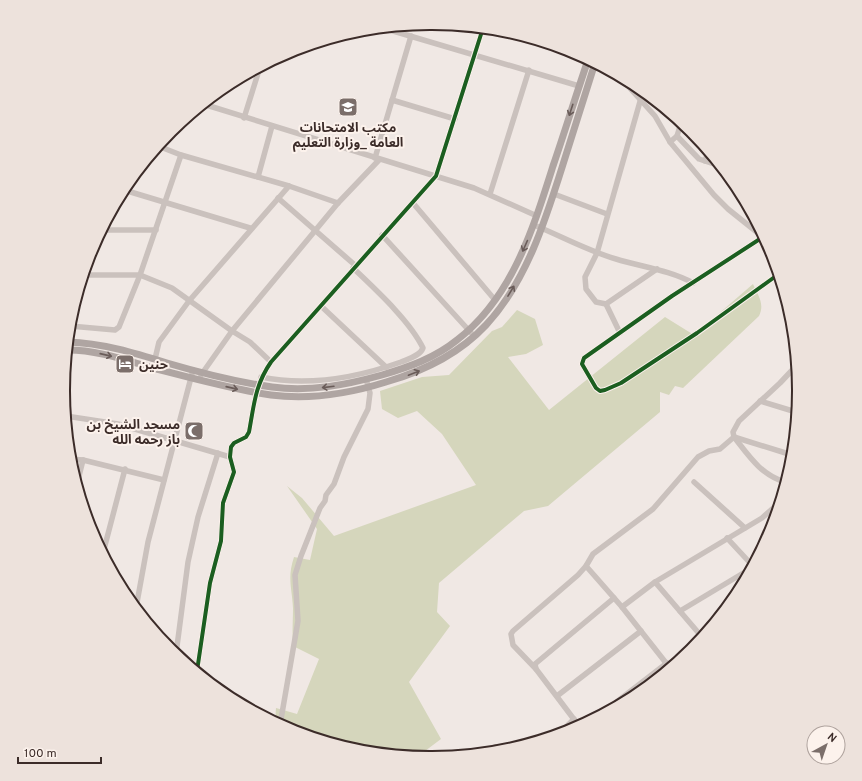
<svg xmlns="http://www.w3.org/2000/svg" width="862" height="781" viewBox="0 0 862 781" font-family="Overpass,'Noto Sans Arabic',sans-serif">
<rect width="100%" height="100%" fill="#f0e8e4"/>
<path fill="#d5d6bc" d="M753,284C758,295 765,304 759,316L683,388L675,386L669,395L660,392V412L548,506L524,511L439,583L437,612L450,626L409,682L441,739L417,757L359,751L290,730L275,722L276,708L297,714L319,659L293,646C292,633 293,620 293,608C292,588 287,578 294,557L310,560L317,529L287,486L302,498L334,536L476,485L442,434L417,411L398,418L382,409L380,391L422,377L449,375L492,331L502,327L517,310L535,319L543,345L526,354L508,357L549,410L665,317L694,335Z"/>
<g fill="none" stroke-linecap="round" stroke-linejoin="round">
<g stroke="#cac1bd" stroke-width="5.5">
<polyline points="383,28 579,86"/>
<polyline points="619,76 655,116 670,142 714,195 728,209 763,237 776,276 780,282"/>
<polyline points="392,100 455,119"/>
<polyline points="203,104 474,188 537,216"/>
<polyline points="244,118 260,67"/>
<polyline points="677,136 699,159 720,166"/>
<polyline points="670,142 677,136 681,123"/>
<polyline points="158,146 181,155 289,186 338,203"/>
<polyline points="375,158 411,36"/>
<polyline points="705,161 708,152"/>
<polyline points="258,177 272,126"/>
<polyline points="124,190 250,228"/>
<polyline points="490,194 529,70"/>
<polyline points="554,194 607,214"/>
<polyline points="278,198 356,266"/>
<polyline points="413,203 495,300"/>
<path d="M534,225C561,236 588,251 616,259C642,267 669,270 693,283"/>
<polyline points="102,230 156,230"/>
<polyline points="382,235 474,336"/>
<polyline points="763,237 672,296 584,358 582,364 596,388 600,391 605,390 621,383 697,333 776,276"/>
<polyline points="84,275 140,275 172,288 232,331 250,342 271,362"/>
<polyline points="606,304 596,302 586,289 585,277 597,253 643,91"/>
<polyline points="321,306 386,367"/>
<polyline points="70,326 115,330 119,327 140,275 181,155"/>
<polyline points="620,333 606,304 657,269"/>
<polyline points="155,359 159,342 189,301 289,186"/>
<polyline points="201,375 232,331 338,203 379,160"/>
<path d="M261,377C309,387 356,378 401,362C408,359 420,356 423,348C410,321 375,289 353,268"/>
<polyline points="760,401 796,412"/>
<polyline points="66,416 118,424 230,457"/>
<polyline points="70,459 83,460 164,480"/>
<polyline points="694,482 745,528"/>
<path d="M785,482C761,475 749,456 734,437L733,432L739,421L780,383L796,366"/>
<polyline points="77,484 83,460"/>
<polyline points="727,538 752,565"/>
<polyline points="103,553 125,469"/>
<polyline points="586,566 622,607 670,668"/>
<polyline points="655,582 702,637"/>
<polyline points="622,607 655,582 762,518 779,503"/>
<polyline points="136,608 148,542 193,370"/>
<polyline points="680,611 750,569"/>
<polyline points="176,654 188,562 198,517 218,453"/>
<polyline points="536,669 513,645 511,634 513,631 578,575 586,566 593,554 653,509 698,457 709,451 720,449 734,437 792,455"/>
<path d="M197,671L210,583L221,541L223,503L234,472L230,457L231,447L234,443L246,437L249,432C254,405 255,385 271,362L436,176L483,28"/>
<polyline points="557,696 641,631"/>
<polyline points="601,714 667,663"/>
<polyline points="280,725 298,621 295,575 301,556 320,508 325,501 326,495 334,484 344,457 368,409 370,393 366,379"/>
<polyline points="579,726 536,669 535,664 614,598"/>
<polyline points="559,734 574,719"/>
<polyline points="495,747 498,751"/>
<polyline points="448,753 451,756"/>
</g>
<g stroke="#afa5a2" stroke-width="7">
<path d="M68,342C102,343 135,353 167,363C201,373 237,382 272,387C310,392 346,385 382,375C409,367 435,358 457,340C512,298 533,229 553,166C565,131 576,95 588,60"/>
<path d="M68,350C97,350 125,360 153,368C192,378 231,389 271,395C310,400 348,394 386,382C424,371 459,354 486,325C528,280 547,215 565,158C575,126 585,95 595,63"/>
</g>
<defs>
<g id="cycleway">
<polyline points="763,237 672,296 584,358 582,364 596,388 600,391 605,390 621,383 697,333 776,276"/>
<path d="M197,671L210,583L221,541L223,503L234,472L230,457L231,447L234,443L246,437L249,432C254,405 255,385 271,362L436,176L483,28"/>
</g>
</defs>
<use href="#cycleway" stroke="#fcf2ec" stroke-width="6"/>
<use href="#cycleway" stroke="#1b5e20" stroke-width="4"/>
</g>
<defs><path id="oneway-shaft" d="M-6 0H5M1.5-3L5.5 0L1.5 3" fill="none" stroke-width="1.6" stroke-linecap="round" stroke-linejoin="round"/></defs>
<g stroke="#6a5c59">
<use href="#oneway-shaft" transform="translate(571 110) rotate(108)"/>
<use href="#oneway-shaft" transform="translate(525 246) rotate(114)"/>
<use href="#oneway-shaft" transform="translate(511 291) rotate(-59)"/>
<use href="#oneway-shaft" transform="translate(106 355) rotate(13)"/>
<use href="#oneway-shaft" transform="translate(414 373) rotate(-21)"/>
<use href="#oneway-shaft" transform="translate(328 387) rotate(173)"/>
<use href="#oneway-shaft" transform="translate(232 388) rotate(13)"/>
</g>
<defs>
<symbol id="school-square" viewBox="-11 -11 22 22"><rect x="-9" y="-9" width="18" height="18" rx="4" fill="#7b6e6a" stroke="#fcf2ec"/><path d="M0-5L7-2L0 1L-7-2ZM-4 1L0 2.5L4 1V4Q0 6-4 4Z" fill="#fff"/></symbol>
<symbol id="hotel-square" viewBox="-11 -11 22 22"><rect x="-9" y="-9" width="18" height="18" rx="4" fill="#7b6e6a" stroke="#fcf2ec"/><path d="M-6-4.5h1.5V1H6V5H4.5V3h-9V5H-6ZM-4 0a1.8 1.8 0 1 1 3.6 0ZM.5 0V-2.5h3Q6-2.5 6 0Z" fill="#fff"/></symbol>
<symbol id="mosque-square" viewBox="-11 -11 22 22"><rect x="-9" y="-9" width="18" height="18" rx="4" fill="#7b6e6a" stroke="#fcf2ec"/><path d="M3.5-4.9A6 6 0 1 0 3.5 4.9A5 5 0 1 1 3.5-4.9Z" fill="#fff"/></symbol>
</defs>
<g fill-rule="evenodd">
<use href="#school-square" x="337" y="96" width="22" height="22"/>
<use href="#hotel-square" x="114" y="353" width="22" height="22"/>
<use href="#mosque-square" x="183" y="420" width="22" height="22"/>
</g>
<g text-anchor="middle" stroke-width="4" stroke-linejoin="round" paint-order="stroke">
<g font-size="13" font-weight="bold" fill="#3c2c29" stroke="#fcf2ec">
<text x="348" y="132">مكتب الامتحانات<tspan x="348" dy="15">العامة _وزارة التعليم</tspan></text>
<text x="139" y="369" text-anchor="start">حنين</text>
<text x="180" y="429" text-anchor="end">مسجد الشيخ بن<tspan x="180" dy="15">باز رحمه الله</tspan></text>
</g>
</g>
<path d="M0 0H862V781H0ZM430 30H432A360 360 0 0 1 792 390V391A360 360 0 0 1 432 751H430A360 360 0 0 1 70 391V390A360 360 0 0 1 430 30Z" fill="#ede2dc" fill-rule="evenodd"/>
<path fill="none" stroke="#3c2c29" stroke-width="2" d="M430 30H432A360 360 0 0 1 792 390V391A360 360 0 0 1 432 751H430A360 360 0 0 1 70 391V390A360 360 0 0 1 430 30Z"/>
<g transform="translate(826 745) rotate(40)"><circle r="19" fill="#fcf2ec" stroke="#afa39e"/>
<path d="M0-3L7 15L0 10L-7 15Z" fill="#7b6e6a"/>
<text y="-6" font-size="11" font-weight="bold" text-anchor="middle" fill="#3c2c29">N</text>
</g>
<path d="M18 757v6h83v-6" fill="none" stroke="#3c2c29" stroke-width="2"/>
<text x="24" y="757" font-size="12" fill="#3c2c29" stroke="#fcf2ec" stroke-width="3" paint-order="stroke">100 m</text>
</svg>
